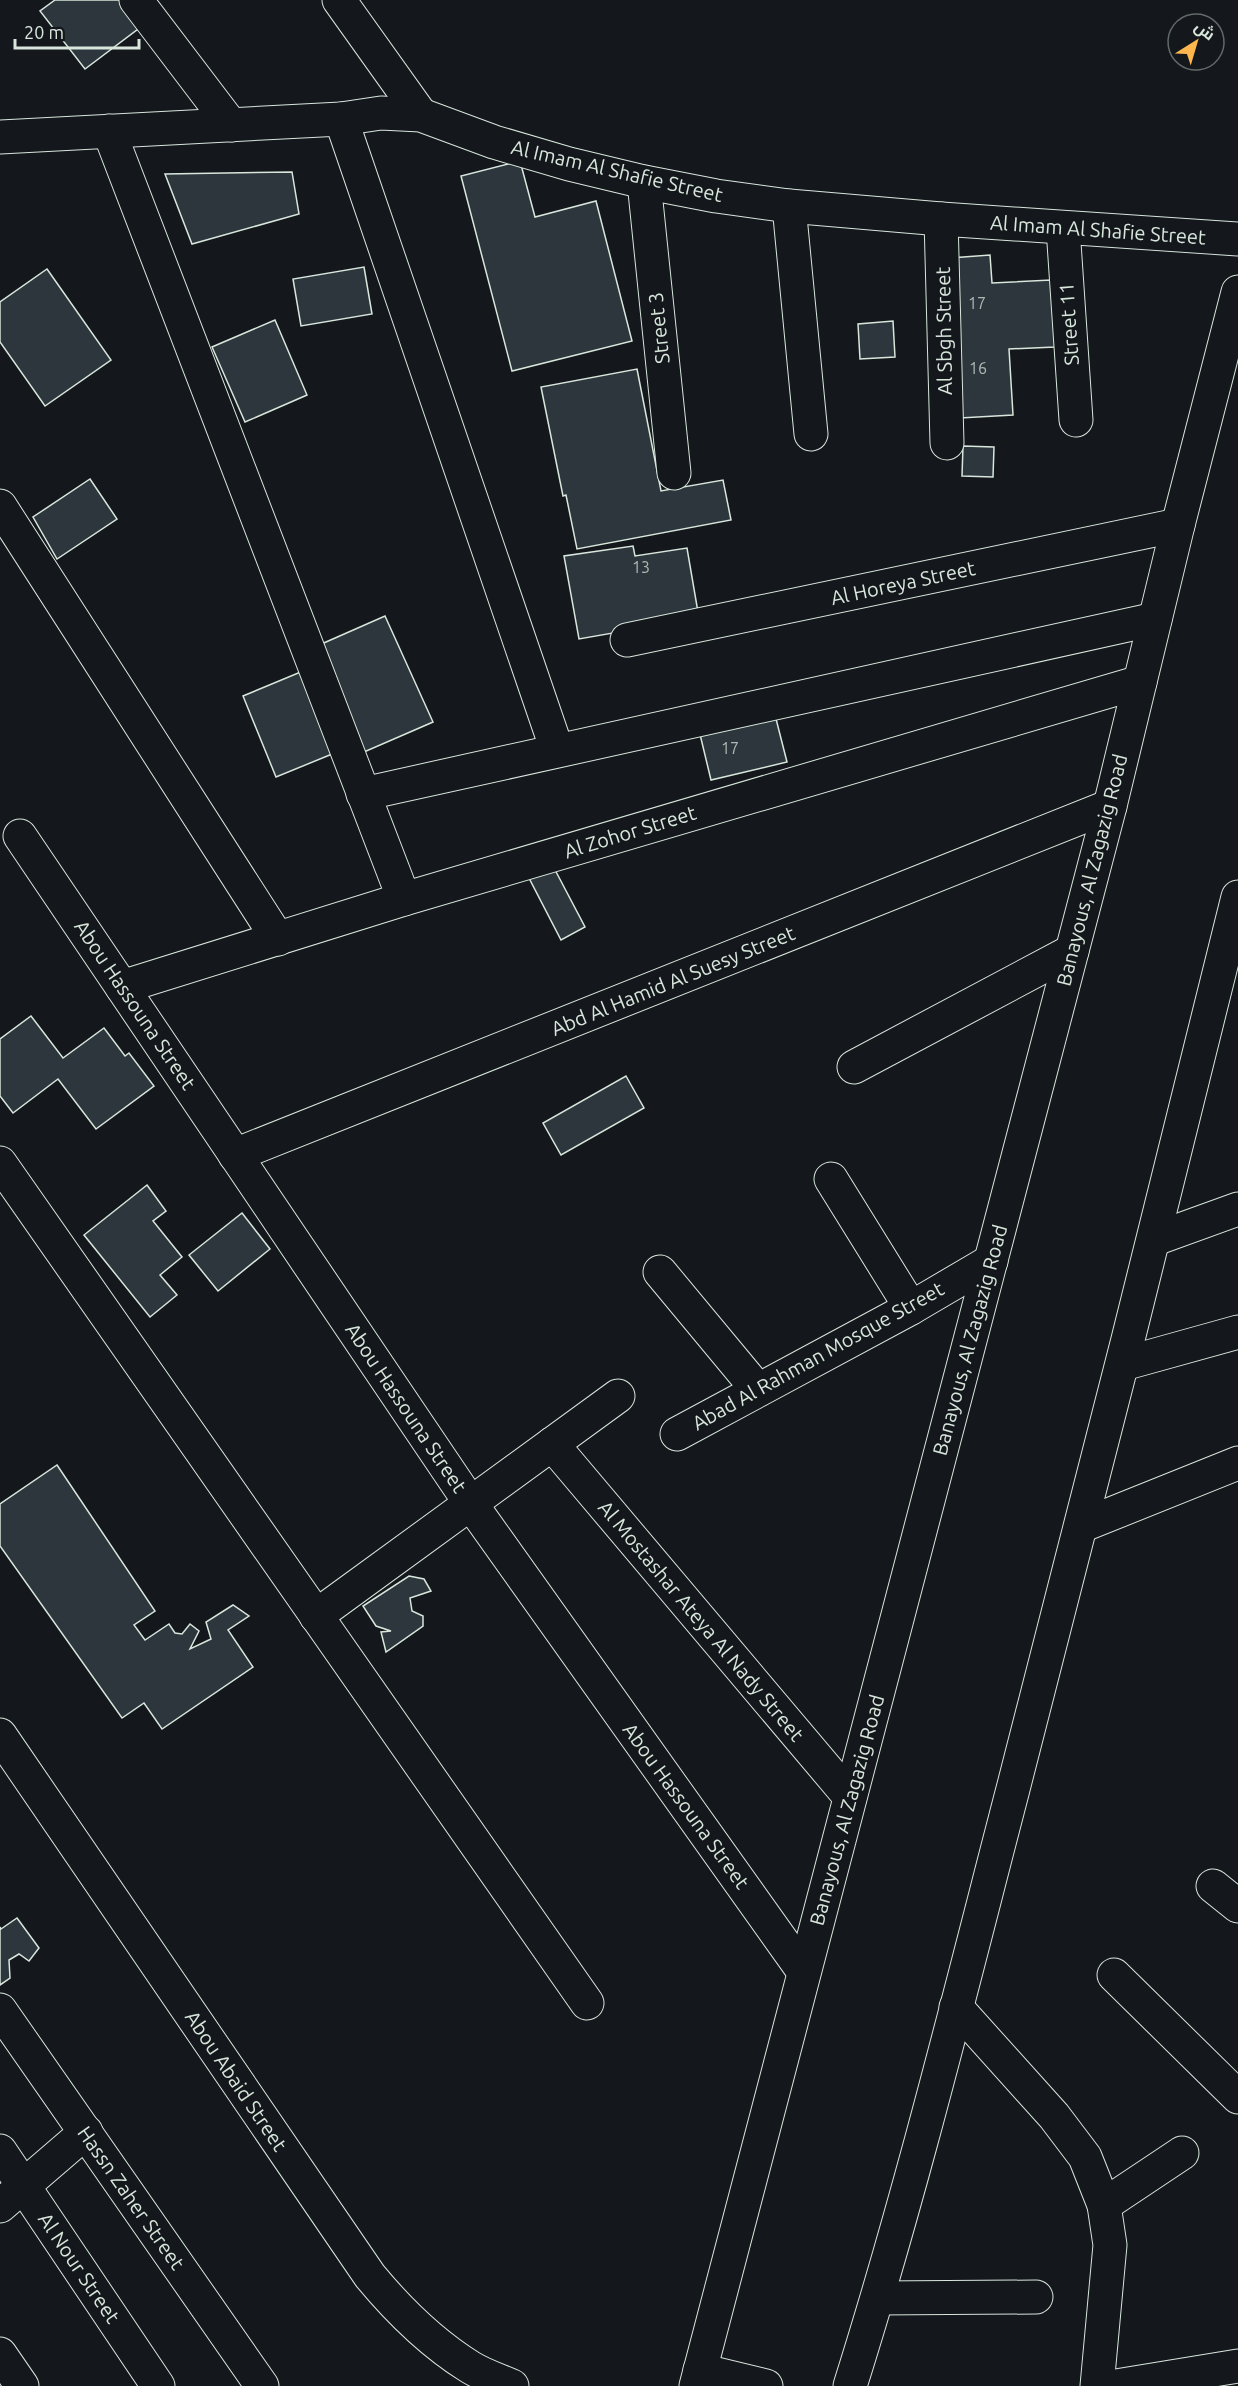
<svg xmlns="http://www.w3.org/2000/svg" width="1238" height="2386" viewBox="0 0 1238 2386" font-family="Ubuntu,Cairo,sans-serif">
<rect width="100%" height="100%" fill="#14181c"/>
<g fill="#2c363c" stroke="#d8e6dc" stroke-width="1.5">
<polygon points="55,0 122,0 142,26 85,69 40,11"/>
<polygon points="520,161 535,217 596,201 632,341 512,371 461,176"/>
<polygon points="292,172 299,214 192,244 165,174"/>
<polygon points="990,255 992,283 1051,280 1055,347 1009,349 1013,415 960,418 950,258"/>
<polygon points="364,267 372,314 301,326 293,279"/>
<polygon points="47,269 111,360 45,406 0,342 0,302"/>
<polygon points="275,320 307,395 245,422 212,347"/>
<polygon points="893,321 895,357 860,359 858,324"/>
<polygon points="637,369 661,491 723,480 731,520 577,549 566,495 563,496 541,387"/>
<polygon points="963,446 994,447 993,477 962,476"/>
<polygon points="90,479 117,519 57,559 33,517"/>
<polygon points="633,546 635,556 687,548 699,618 579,639 564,556"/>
<polygon points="385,616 433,722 364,752 317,646"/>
<polygon points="303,671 337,752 276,777 243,696"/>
<polygon points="773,707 787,762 711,780 698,726"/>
<polygon points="553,866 585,927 561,940 529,878"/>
<polygon points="31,1016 63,1058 104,1028 125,1056 129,1053 154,1086 96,1129 58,1079 13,1113 0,1096 0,1039"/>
<polygon points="626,1076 644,1108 561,1155 543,1123"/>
<polygon points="147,1185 166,1211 153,1221 182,1257 160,1275 177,1295 150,1317 84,1235"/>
<polygon points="242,1213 270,1249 218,1291 189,1255"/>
<polygon points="57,1465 155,1611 134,1625 145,1640 169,1624 175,1633 182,1634 190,1624 199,1631 190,1649 211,1639 206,1622 233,1605 249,1616 228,1630 253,1667 162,1729 144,1703 122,1718 0,1546 0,1504"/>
<polygon points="409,1576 424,1579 431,1591 410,1598 412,1611 423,1616 423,1626 386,1652 381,1632 391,1631 376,1626 363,1606"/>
<polygon points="17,1918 39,1948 29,1961 19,1954 9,1960 10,1978 0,1985 0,1927 1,1929"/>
</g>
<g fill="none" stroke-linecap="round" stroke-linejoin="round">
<defs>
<g id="street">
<polyline points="136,0 231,125"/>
<polyline points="339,0 421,115"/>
<polyline points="341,119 557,750"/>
<polyline points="109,131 404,899"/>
<polyline points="0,137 341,119 381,113 421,115 494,142 569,164 644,182 716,196 789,206 941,219 1238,239"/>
<polyline points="644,182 674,473"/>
<polyline points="789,206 811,434"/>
<polyline points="941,219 947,443"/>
<polyline points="1063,228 1076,420"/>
<polyline points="0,506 278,939"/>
<polyline points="627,640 1178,525"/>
<polyline points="363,794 1155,619"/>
<polyline points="20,836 471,1504 804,1972"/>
<polyline points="122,987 404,899 1140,682"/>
<polyline points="854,1067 1072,951"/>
<polyline points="235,1155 1110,806"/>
<polyline points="0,1163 587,2003"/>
<polyline points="831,1179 911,1308"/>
<polyline points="1155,1239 1238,1209"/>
<polyline points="660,1272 758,1390"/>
<polyline points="1123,1364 1238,1332"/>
<polyline points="677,1434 911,1308 991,1261"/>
<polyline points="552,1444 850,1797"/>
<polyline points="1081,1526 1238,1463"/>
<polyline points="316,1616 618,1396"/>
<path d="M0,1735L370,2276C399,2311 430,2342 470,2367C483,2375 498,2380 512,2386"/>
<polyline points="1213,1886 1238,1906"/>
<polyline points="1114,1975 1238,2097"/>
<polyline points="956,2007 1054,2116 1085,2157 1104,2205 1110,2245 1097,2386"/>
<polyline points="0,2010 262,2386"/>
<polyline points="0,2151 158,2386"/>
<polyline points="1104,2205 1182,2153"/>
<polyline points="0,2206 86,2132"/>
<polyline points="878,2298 1036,2297"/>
<polyline points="0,2354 22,2386"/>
<polyline points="700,2370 766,2386"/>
<polyline points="1116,2386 1238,2366"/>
</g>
<g id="secondary">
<polyline points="696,2386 1110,806 1178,525 1238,292"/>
<path d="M850,2386C912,2189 961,1989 1013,1789C1090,1492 1165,1195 1238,897"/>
</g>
</defs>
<use href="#street" stroke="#d8e6dc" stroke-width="35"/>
<use href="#secondary" stroke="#d8e6dc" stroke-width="35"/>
<use href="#street" stroke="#14181c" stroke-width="33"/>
<use href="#secondary" stroke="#14181c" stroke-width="33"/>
</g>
<g text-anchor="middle" stroke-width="4.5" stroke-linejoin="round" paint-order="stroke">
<g font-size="16" fill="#adbab4">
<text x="977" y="309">17</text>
<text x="978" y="374">16</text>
<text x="641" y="573">13</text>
<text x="730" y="754">17</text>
</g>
<g font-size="20" fill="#d8e6dc" stroke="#14181c">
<text transform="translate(617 171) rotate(13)" y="7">Al Imam Al Shafie Street</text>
<text transform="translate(1098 230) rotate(4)" y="7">Al Imam Al Shafie Street</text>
<text transform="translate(1069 324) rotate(-94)" y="7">Street 11</text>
<text transform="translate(659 328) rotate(-96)" y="7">Street 3</text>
<text transform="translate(944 331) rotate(-91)" y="7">Al Sbgh Street</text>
<text transform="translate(903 583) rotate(-12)" y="7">Al Horeya Street</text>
<text transform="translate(630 832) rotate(-17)" y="7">Al Zohor Street</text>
<text transform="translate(1092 870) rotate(-76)" y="7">Banayous, Al Zagazig Road</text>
<text transform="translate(673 981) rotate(-22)" y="7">Abd Al Hamid Al Suesy Street</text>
<text transform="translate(135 1005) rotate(56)" y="7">Abou Hassouna Street</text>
<text transform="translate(970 1340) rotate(-75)" y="7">Banayous, Al Zagazig Road</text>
<text transform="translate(818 1356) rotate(-29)" y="7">Abad Al Rahman Mosque Street</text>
<text transform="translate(406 1408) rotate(56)" y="7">Abou Hassouna Street</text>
<text transform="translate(701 1621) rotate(50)" y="7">Al Mostashar Ateya Al Nady Street</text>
<text transform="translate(686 1806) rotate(54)" y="7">Abou Hassouna Street</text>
<text transform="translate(847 1810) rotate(-75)" y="7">Banayous, Al Zagazig Road</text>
<text transform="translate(236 2081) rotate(56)" y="7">Abou Abaid Street</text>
<text transform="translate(131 2198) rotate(55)" y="7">Hassn Zaher Street</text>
<text transform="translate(79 2268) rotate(56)" y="7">Al Nour Street</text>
</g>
</g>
<g transform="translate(1196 42) rotate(37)"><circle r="28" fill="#14181c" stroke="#626a69" stroke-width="1.5"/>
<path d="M0-4.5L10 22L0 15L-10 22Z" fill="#ffb74d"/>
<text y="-9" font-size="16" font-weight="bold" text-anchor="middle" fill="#d8e6dc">ش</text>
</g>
<path d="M15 39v9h124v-9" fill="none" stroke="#d8e6dc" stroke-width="3"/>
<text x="24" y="39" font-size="18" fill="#d8e6dc" stroke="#14181c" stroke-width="4.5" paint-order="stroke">20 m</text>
</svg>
